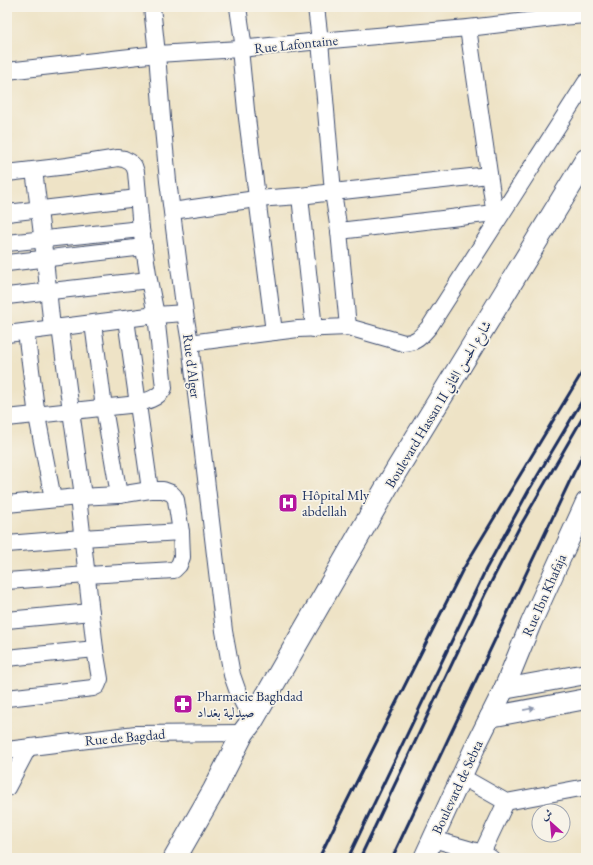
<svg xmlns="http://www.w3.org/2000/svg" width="593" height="865" viewBox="0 0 593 865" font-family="'EB Garamond',Amiri,serif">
<rect width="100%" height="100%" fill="#f7f3e8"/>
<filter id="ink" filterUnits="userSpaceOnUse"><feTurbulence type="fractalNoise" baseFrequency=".025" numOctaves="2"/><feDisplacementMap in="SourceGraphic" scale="8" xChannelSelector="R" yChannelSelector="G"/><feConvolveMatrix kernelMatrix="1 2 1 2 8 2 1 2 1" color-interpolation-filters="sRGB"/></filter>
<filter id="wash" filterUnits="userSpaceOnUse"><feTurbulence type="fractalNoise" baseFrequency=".012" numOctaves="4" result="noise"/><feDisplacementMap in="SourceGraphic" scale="16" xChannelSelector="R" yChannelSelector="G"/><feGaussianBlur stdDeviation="0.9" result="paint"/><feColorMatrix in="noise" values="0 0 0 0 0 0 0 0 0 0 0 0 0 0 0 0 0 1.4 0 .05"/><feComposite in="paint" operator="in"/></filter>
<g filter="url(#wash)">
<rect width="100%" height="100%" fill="#eee3c6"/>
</g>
<g filter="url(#ink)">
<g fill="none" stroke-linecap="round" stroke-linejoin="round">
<defs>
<g id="minor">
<polyline points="152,7 157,54 162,118 168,181 185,313 190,343 224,631 232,675 239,695 252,721"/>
<polyline points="238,7 244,49"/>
<polyline points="316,7 320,41 333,192 339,231 348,327"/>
<polyline points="468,28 496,222"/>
<polyline points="240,49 246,110 274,332"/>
<polyline points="7,71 157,54 240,49 320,41 468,28 561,17 586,15"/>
<polyline points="34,170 45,259 52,328"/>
<path d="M7,173L67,166L118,158L124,159L130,162L134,166L136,172L141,229L149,280L156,315L164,388C159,398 148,400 138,404L7,418"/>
<polyline points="300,196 314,329"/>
<polyline points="172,211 256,199 300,196 333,192 489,175"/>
<polyline points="7,213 138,198"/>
<polyline points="339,231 494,213"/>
<polyline points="7,243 141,229"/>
<polyline points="7,263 144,247"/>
<polyline points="7,296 149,280"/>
<polyline points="126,319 150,490"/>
<polyline points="93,323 104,408 119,495"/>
<polyline points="60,327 71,411 83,496"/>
<polyline points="26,332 37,416 53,499"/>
<polyline points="7,334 156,315 185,313"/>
<path d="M190,343L250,335L298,329L348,327L404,343C417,343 422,335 430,326L586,82"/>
<polyline points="7,504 78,497 119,495 150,490 163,490 171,493 174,496 176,500 181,532 182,557 179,565 174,570 87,575 7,581"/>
<polyline points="7,544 82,538 181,532"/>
<polyline points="7,620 91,612"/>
<polyline points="7,658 95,649"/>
<polyline points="7,698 93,688 97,686 100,679 95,649 78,497"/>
<polyline points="7,750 136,734 243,733"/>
<polyline points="462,777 506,802 586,787"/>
<polyline points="7,788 28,748"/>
<polyline points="433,839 482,853 491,858"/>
<polyline points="482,853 506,802"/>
</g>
<g id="tertiary">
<polyline points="504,689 586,674"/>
<polyline points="490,717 586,699"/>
<polyline points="424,858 476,745 504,689 531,623 586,502"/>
</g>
<polyline id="primary" points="175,858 214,790 243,733 252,721 396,471 586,160"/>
</defs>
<use href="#minor" stroke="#3b4a6e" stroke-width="18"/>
<use href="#tertiary" stroke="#3b4a6e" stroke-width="22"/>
<use href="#primary" stroke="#3b4a6e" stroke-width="24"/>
<use href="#minor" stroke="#fff" stroke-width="16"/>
<use href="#tertiary" stroke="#fff" stroke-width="20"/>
<use href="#primary" stroke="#fff" stroke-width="22"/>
<g stroke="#1b2f5e" stroke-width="3">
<polyline points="319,858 335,825 462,571 586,366"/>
<polyline points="348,858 486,569 529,490 586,394"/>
<polyline points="360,858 485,594 519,528 586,412"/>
<polyline points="392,858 574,472 586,449"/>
</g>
</g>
<defs><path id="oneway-solid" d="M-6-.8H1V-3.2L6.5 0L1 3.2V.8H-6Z"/></defs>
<use fill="#8d97ae" href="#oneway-solid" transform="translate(529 709) rotate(-11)"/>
</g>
<defs>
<symbol id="hospital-square" viewBox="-11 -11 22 22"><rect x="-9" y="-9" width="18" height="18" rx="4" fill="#b5179e" stroke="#f7f3e8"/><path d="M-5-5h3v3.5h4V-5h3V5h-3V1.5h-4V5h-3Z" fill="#fff"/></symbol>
<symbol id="pharmacy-square" viewBox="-11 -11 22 22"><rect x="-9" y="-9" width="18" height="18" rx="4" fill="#b5179e" stroke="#f7f3e8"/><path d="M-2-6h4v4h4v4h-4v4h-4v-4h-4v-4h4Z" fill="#fff"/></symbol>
</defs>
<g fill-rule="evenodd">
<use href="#hospital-square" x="277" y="492" width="22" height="22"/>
<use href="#pharmacy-square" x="172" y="693" width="22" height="22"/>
</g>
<g text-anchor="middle" stroke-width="3.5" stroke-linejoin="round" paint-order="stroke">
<g font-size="14" fill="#1b2f5e" stroke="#f7f3e8">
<text transform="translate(296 44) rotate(-6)" y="5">Rue Lafontaine</text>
<text transform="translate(192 366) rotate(83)" y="5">Rue d'Alger</text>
<text transform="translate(438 404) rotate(-59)" y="5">Boulevard Hassan II شارع الحسن الثاني</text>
<text transform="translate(544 595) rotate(-66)" y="5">Rue Ibn Khafaja</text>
<text transform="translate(125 737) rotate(-5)" y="5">Rue de Bagdad</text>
<text transform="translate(457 787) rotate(-65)" y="5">Boulevard de Sebta</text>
</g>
<g font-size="14" fill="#1b2f5e" stroke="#f7f3e8" text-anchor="start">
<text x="302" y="500">Hôpital Mly<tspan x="302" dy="16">abdellah</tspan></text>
<text x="197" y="701">Pharmacie Baghdad<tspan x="197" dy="16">صيدلية بغداد</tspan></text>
</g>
</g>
<rect width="593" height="865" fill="none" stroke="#f7f3e8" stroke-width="24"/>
<g transform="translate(551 823) rotate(333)"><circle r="19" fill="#f7f3e8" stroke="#9fa5b1"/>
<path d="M0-3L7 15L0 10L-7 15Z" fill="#b5179e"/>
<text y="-6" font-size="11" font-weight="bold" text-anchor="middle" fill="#1b2f5e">ش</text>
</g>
</svg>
